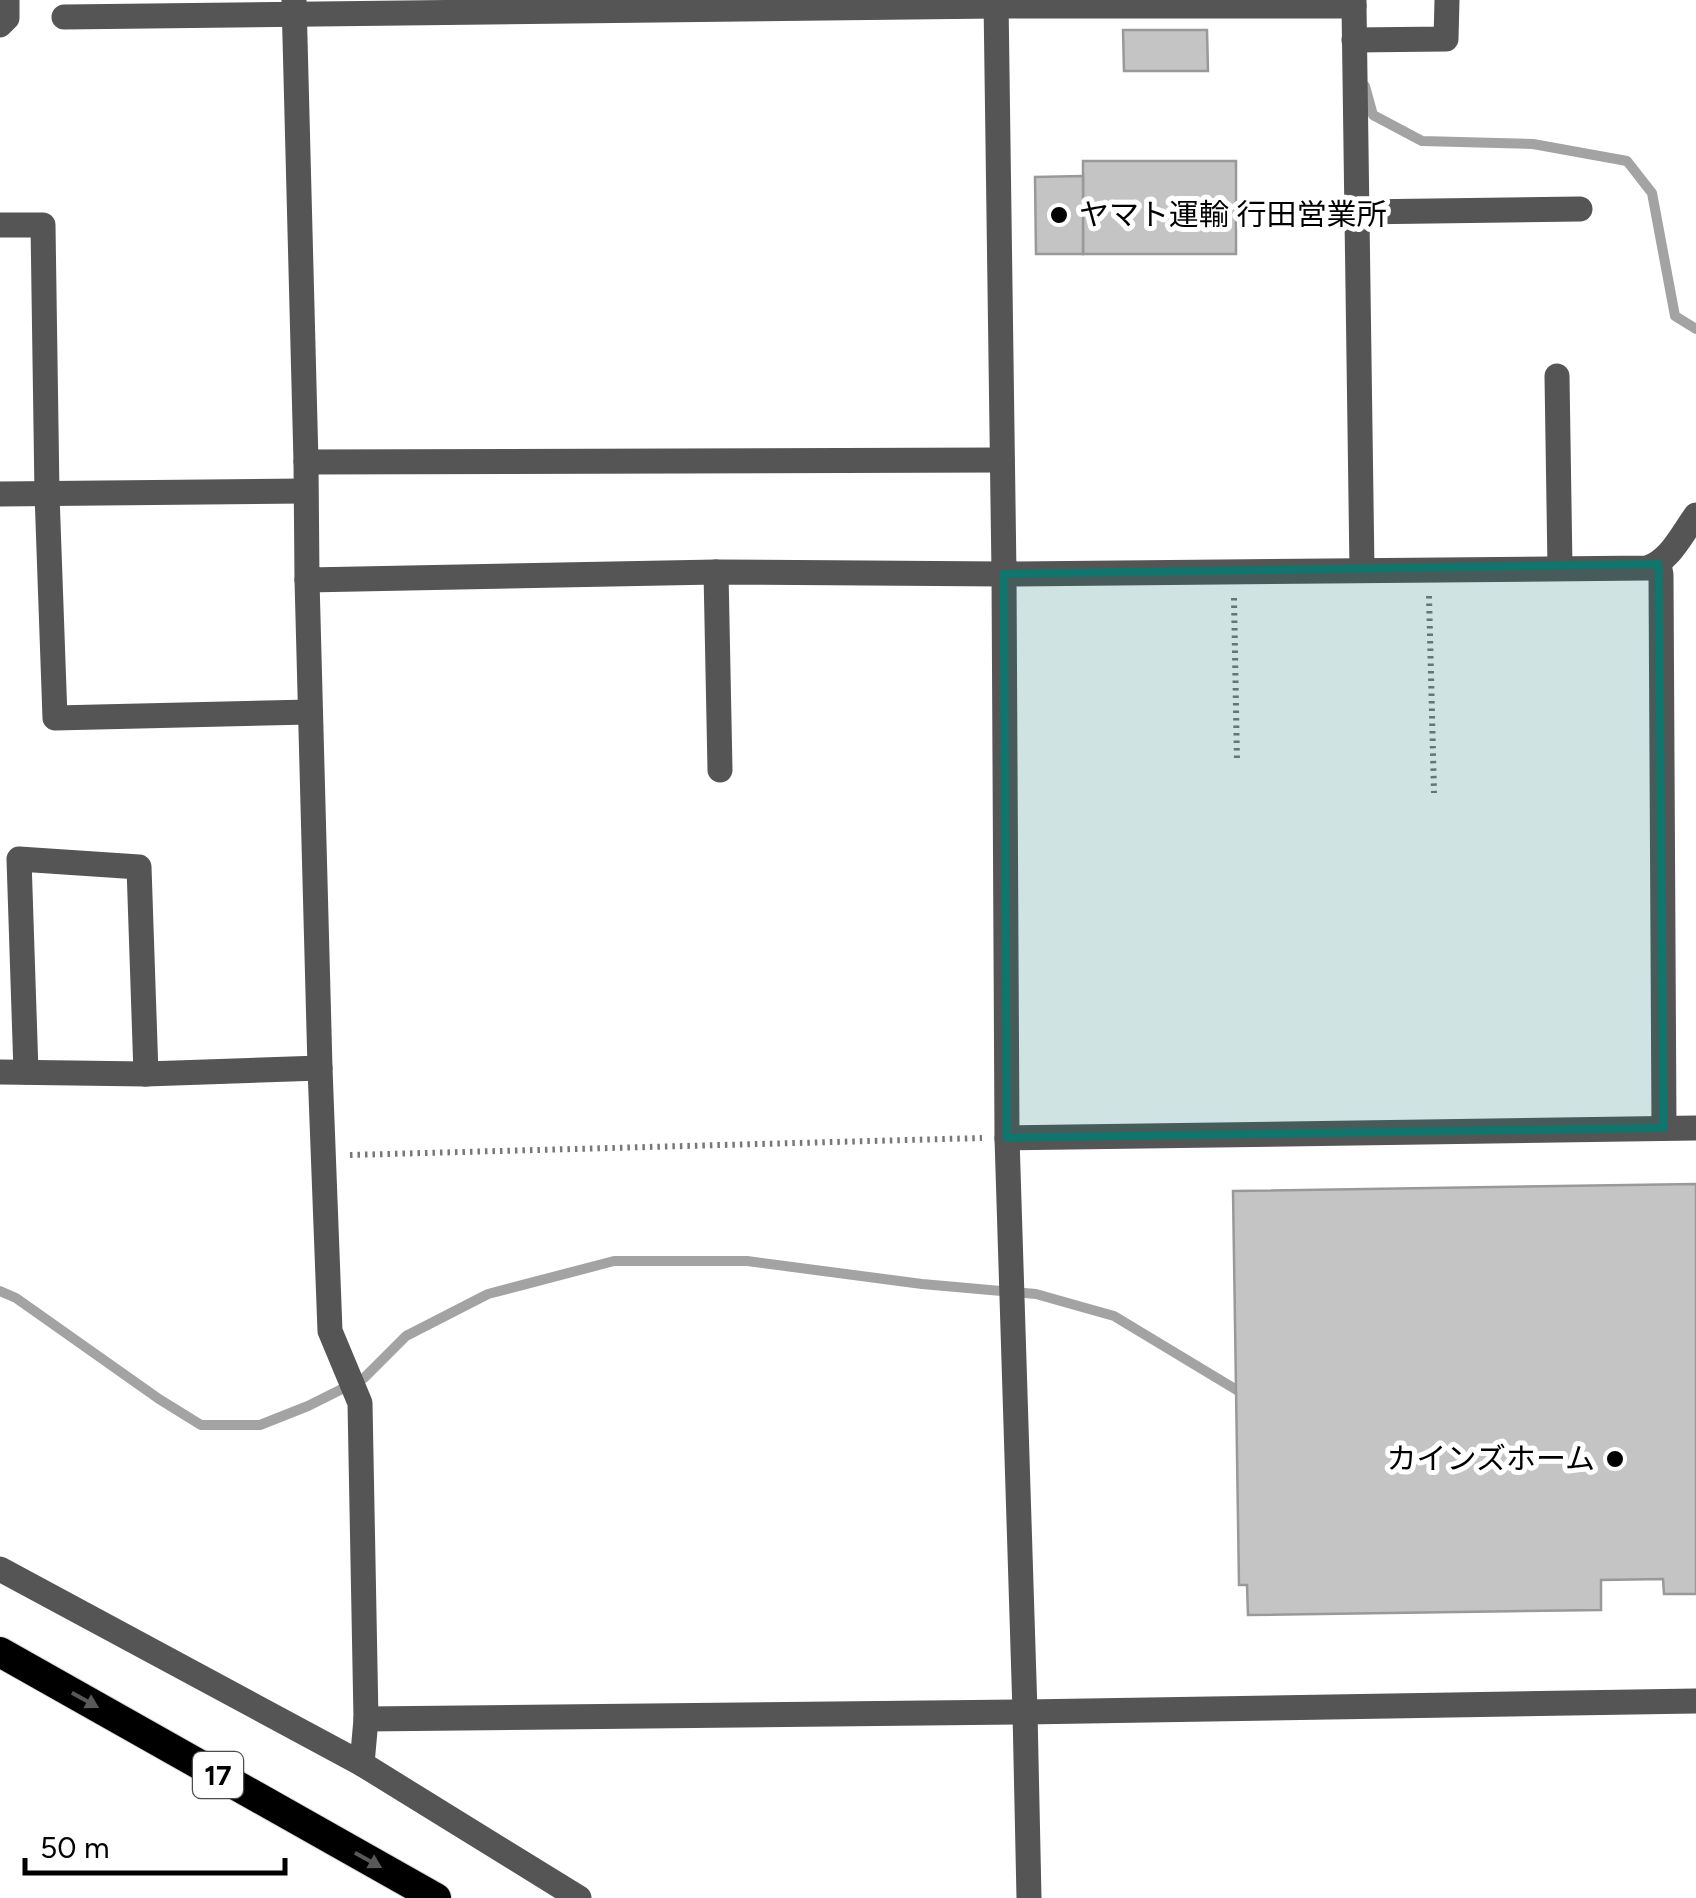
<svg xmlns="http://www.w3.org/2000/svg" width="1696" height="1898" viewBox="0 0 1696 1898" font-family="Figtree,'Noto Sans JP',sans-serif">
<rect width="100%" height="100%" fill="#fff"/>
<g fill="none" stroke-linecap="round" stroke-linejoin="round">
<g stroke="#a3a3a3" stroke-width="10">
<polyline points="1365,86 1373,115 1422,141 1533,144 1627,161 1652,193 1675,316 1696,329"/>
<polyline points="0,1291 16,1298 159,1399 201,1425 260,1425 308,1406 364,1378 406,1336 488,1294 614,1261 747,1261 922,1284 1036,1294 1114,1316 1245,1395"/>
</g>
</g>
<g fill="#c4c4c4" stroke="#999" stroke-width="2.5">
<polygon points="1123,30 1207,30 1208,71 1124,71"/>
<rect x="1083" y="161" width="153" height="93"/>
<polygon points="1083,176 1083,254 1036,254 1035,177"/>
<polygon points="1696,1184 1696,1594 1664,1594 1663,1579 1601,1580 1601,1610 1248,1615 1247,1585 1239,1585 1233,1191"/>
</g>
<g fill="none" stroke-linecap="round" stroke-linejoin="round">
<defs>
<polyline id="highway" points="0,1652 436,1898"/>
</defs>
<use href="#highway" stroke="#dbdbdb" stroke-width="32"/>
<g stroke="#777" stroke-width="6" stroke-dasharray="2.5 5" stroke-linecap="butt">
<polyline points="1429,596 1434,793"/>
<polyline points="1234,598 1237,762"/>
<polyline points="350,1155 982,1138"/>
</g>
<g stroke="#555" stroke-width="25">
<path d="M294,0L306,462L307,580L716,572L1004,574L1647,568C1670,561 1682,534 1696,515"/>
<polyline points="996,0 1004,574 1007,1138 1025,1712 1029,1898"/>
<polyline points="1354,6 1362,570"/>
<polyline points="64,17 996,6 1354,6 1354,0"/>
<polyline points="0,25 7,18 7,0"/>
<polyline points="1354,40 1446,39 1447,0"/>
<polyline points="1357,212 1580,209"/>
<polyline points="0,225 43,225 47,494 55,718 310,712"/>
<polyline points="1557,376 1560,568"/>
<polyline points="306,462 1002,460"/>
<polyline points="0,494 305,491"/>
<polyline points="1659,564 1661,575 1664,1128"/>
<polyline points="716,572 720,770"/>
<polyline points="320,1068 330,1331 360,1403 366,1719 362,1764"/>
<polyline points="0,1072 146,1074 320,1068 307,580"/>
<polyline points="26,1072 19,859 139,867 146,1074"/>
<polyline points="1007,1138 1696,1128"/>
<polyline points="0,1569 362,1764 579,1898"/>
<polyline points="366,1719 1025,1712 1696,1701"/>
</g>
<use href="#highway" stroke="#000" stroke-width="30"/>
</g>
<defs><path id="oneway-solid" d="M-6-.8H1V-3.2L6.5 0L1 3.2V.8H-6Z" transform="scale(2.5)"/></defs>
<g fill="#595959">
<use href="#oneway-solid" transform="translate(85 1700) rotate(29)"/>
<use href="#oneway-solid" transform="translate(368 1860) rotate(29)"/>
</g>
<path fill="#0f766e" fill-opacity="0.2" stroke="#0f766e" stroke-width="8" stroke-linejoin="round" d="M1659,564L1664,1128L1007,1138L1004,574Z"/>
<g fill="#000" stroke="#fff" stroke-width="4">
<circle cx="1059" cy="215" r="10"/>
<circle cx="1615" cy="1459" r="10"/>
</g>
<g text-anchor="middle" stroke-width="10" stroke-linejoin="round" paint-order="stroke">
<rect fill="#fff" stroke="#4c4c4c" stroke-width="2.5" x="193" y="1752" width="50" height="46" rx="8"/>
<g font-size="28" font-weight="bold" fill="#000">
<text x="218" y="1785">17</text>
</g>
<g font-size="30" fill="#000" stroke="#fff" text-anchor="start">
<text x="1079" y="225">ヤマト運輸 行田営業所</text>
<text x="1595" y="1469" text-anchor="end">カインズホーム</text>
</g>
</g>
<path d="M25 1858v15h260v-15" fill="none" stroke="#000000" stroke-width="5"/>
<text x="40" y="1858" font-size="30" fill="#000000" stroke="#ffffff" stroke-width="8" paint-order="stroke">50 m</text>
</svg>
